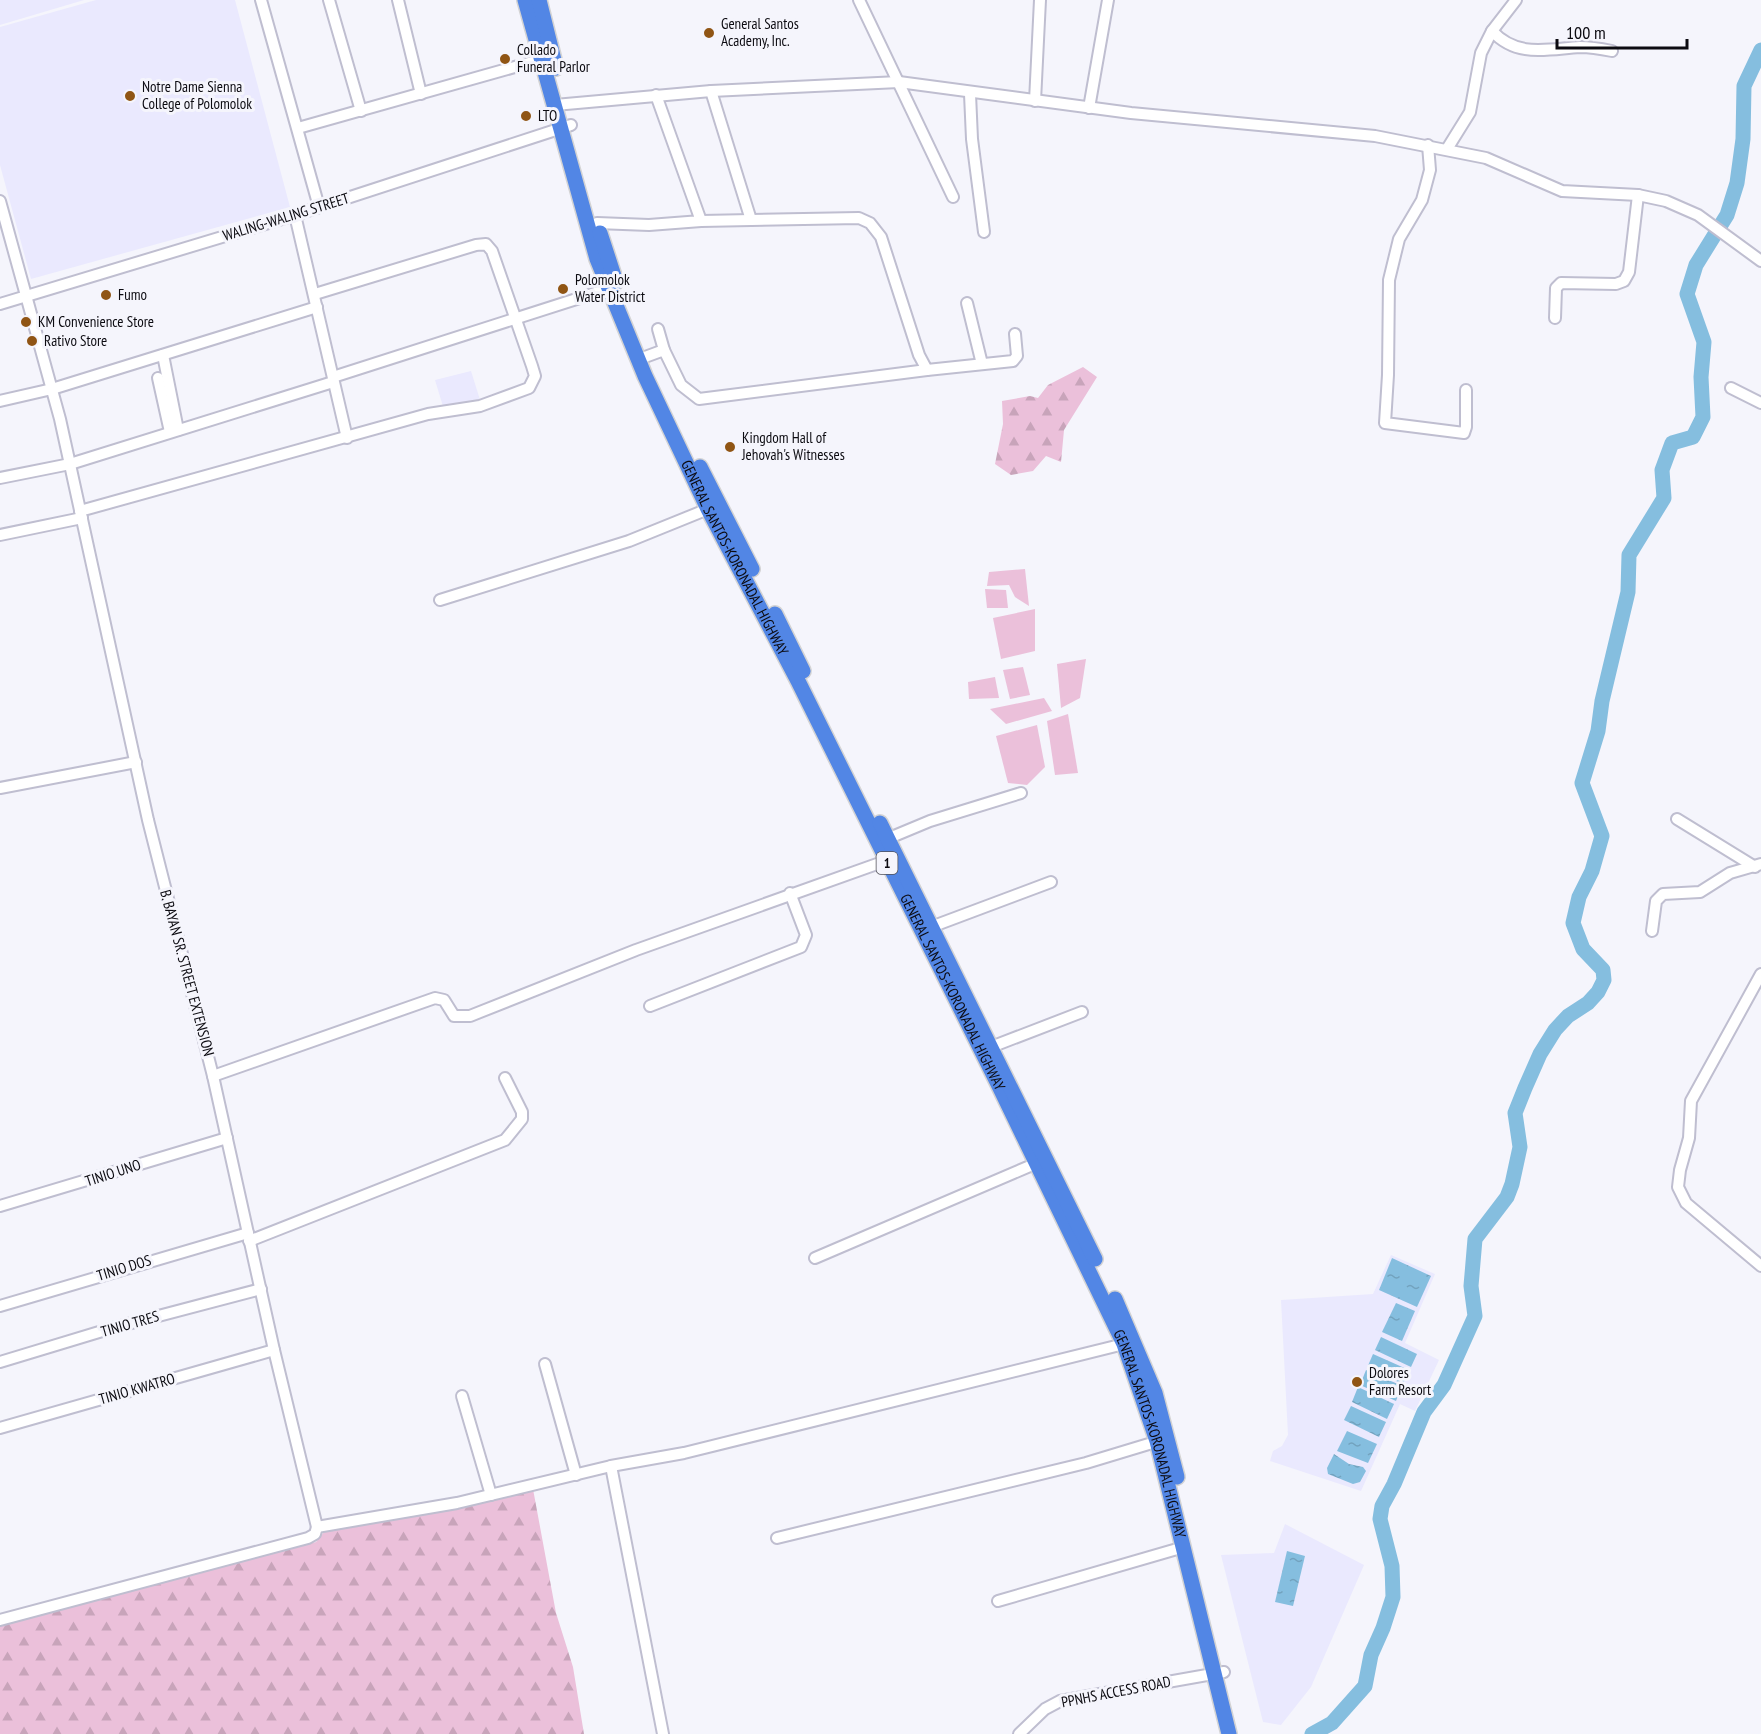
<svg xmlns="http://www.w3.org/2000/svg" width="1761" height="1734" viewBox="0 0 1761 1734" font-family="'PT Sans Narrow',sans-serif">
<defs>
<pattern id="forest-firs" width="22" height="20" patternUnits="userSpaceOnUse" patternTransform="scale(1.5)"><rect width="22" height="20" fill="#ebc0da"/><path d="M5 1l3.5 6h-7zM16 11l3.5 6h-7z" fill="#c8a4ba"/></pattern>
<pattern id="water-ripples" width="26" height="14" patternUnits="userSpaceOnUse" patternTransform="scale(1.5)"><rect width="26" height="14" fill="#85bedf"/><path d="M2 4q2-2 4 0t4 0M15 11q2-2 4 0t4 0" fill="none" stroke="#72a2be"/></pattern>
</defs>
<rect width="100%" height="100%" fill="#f5f5fc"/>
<g fill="#eae9fe">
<polygon points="0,0 84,0 0,25"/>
<polygon points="96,0 235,0 290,207 31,279 0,165 0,27"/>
<polygon points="471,371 481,403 445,413 435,380"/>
<polygon points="1391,1255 1435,1274 1405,1343 1439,1360 1415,1411 1400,1404 1361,1491 1270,1461 1273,1451 1282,1446 1288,1435 1281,1300 1373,1294"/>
<polygon points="1285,1524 1364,1565 1311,1687 1281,1725 1263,1722 1221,1555 1274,1553"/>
</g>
<g fill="#ebc0da">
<polygon points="1025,569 1029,606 1015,597 1009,585 987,586 989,572"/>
<polygon points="985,589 1006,590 1008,608 987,608"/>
<polygon points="1035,609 1035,651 1001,659 993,618"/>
<polygon points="1086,659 1080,698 1061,708 1057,664"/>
<polygon points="1023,667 1030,695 1010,699 1003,670"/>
<polygon points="995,677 999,698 969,699 968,682"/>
<polygon points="1044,698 1052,711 1006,724 990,709"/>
<polygon points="1068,714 1078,773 1055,775 1047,721"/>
<polygon points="1037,725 1045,767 1027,785 1008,783 996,736"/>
</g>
<g fill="url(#forest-firs)">
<polygon points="1083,367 1097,377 1064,430 1061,462 1046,456 1033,471 1011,475 995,464 1003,424 1002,401 1030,396 1038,398 1048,385"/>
<polygon points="533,1489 556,1613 573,1667 584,1734 0,1734 0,1626 316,1542 324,1532"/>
</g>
<g fill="url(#water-ripples)">
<polygon points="1392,1258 1431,1276 1417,1307 1379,1290"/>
<polygon points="1396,1303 1415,1311 1402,1341 1382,1332"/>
<polygon points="1381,1337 1417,1354 1411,1367 1375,1350"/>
<polygon points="1373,1354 1409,1370 1403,1384 1367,1368"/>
<polygon points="1366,1370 1402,1386 1396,1401 1360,1385"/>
<polygon points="1358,1387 1394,1404 1387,1419 1352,1402"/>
<polygon points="1351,1406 1386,1422 1379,1437 1344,1420"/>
<polygon points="1347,1431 1377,1444 1368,1463 1337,1451"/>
<polygon points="1334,1454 1349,1464 1363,1467 1366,1471 1360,1482 1353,1484 1328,1474 1327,1468"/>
<polygon points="1287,1551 1305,1556 1293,1606 1275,1602"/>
</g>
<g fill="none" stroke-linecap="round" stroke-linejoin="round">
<polyline stroke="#85bedf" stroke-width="15" points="1312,1734 1332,1723 1365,1686 1371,1655 1383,1628 1393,1597 1392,1566 1380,1519 1382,1506 1394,1484 1424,1412 1444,1385 1475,1316 1471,1286 1475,1239 1507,1197 1512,1184 1520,1147 1515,1113 1525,1088 1540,1054 1555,1030 1568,1016 1588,1003 1598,992 1604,980 1603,970 1583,949 1573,923 1579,897 1592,871 1602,836 1582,783 1598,731 1602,701 1628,592 1629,555 1664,498 1662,470 1672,443 1693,437 1703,417 1701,377 1704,342 1687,294 1696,265 1727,215 1737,183 1743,139 1744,86 1761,50"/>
<defs>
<g id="minor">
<polyline points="261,0 319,207"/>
<polyline points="329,0 361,111"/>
<polyline points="398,0 421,94"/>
<polyline points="859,0 953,197"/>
<polyline points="1492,31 1516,0"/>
<polyline points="711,91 751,220"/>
<polyline points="970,94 972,139 984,232"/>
<polyline points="1035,101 1040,0"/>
<polyline points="555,105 711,91 899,82 1131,113 1375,136 1486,158 1562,191 1638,195 1666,201 1698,215 1761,261"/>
<polyline points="1089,108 1108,0"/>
<polyline points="298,128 543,59"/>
<polyline points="1428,145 1430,170 1422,200 1399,239 1389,280 1388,375 1385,423 1464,433 1466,427 1466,390"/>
<path d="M1447,149L1470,112L1481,53L1492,31C1517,58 1547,49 1580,47C1591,47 1602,49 1612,51"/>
<polyline points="0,201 60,419 148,820 213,1076 274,1350 317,1527"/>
<polyline points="295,215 347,438"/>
<polyline points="701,221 859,218 870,223 881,237 919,355 927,370 1013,361 1017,356 1015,334"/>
<polyline points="597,223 649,225 701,221 656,95"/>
<polyline points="967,303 982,364"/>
<polyline points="0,304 295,215 571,125"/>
<polyline points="1555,318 1556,288 1561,283 1616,284 1624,281 1629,272 1638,195"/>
<polyline points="658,329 664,350"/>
<polyline points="163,355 178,430"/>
<polyline points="645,357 664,350 681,385 699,399 927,370"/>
<polyline points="333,377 614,287"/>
<polyline points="158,378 170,432"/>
<polyline points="1731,388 1761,403"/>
<polyline points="0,401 52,389 317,307"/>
<polyline points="0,478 70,464 333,382"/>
<polyline points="80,511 428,414 480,406 529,388 535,376 532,366 492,251 486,244 476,245 315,294"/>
<polyline points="0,535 82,518"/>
<polyline points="440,600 629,541 708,509"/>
<polyline points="0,788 136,762"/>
<polyline points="1677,819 1755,867"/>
<polyline points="882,841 930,821 1021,793"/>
<polyline points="931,927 1051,882"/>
<polyline points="1652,931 1656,901 1663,894 1700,892 1730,873 1761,864"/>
<polyline points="1761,974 1691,1101 1689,1138 1680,1170 1678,1187 1686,1203 1761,1266"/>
<polyline points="650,1006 801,947 806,935 790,893"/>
<polyline points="991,1047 1082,1012"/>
<polyline points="213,1076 435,998 444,1000 454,1016 470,1016 636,950 891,859"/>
<polyline points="0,1206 227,1138"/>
<polyline points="249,1241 505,1140 522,1119 522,1112 505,1078"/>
<polyline points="815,1258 1037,1163"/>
<polyline points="0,1306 248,1233"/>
<polyline points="0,1362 109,1329 261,1289"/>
<polyline points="545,1364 576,1475"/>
<polyline points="462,1396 491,1495"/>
<polyline points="0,1428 274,1350"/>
<polyline points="611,1466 663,1734"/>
<polyline points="317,1527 457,1503 611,1466 684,1453 1124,1344"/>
<polyline points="777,1538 1086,1463 1162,1440"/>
<polyline points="998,1601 1184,1547"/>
<polyline points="0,1620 308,1538 315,1534 317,1527"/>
<polyline points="1019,1734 1045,1709 1060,1701 1224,1672"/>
</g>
<g id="highway">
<path id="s1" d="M525,0L597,259L645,376L708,509L798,681L999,1086L1124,1344L1157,1441L1229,1734"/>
<polyline points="539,0 556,68"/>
<polyline points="600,233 616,282"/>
<polyline points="700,467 752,569"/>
<polyline points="775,614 803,671"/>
<polyline points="880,823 1095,1259"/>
<polyline points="1115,1299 1155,1393 1177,1477"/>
</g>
</defs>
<use href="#minor" stroke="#bfbed0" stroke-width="14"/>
<use href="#highway" stroke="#d3d3d4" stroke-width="18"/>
<use href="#minor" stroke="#fff" stroke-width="10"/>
<use href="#highway" stroke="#5286e5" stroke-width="15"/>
</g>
<g fill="#905514" stroke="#f5f5fc" stroke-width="2">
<circle cx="709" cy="33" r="6"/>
<circle cx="505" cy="59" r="6"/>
<circle cx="130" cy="96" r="6"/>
<circle cx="526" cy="116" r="6"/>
<circle cx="563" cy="289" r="6"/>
<circle cx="106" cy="295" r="6"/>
<circle cx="26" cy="322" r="6"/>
<circle cx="32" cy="341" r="6"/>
<circle cx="730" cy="447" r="6"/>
<circle cx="1357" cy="1382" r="6"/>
</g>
<g text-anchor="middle" stroke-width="6" stroke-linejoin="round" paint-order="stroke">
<rect fill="#f5f5fc" stroke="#525158" stroke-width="1.5" x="876.5" y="852" width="21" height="22" rx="4.5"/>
<g font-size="14" font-weight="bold" fill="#0c0b11">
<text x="887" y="868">1</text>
</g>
<g font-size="15" fill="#0c0b11" stroke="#f5f5fc" text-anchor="start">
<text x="721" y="29">General Santos<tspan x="721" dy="17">Academy, Inc.</tspan></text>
<text x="517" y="55">Collado<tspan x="517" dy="17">Funeral Parlor</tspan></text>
<text x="142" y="92">Notre Dame Sienna<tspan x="142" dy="17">College of Polomolok</tspan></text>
<text x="538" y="121">LTO</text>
<text x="575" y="285">Polomolok<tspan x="575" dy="17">Water District</tspan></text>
<text x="118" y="300">Fumo</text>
<text x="38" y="327">KM Convenience Store</text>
<text x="44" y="346">Rativo Store</text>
<text x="742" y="443">Kingdom Hall of<tspan x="742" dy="17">Jehovah's Witnesses</tspan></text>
<text x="1369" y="1378">Dolores<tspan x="1369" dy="17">Farm Resort</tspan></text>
</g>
<g font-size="15" fill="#0c0b11" stroke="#f5f5fc">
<text transform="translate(286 217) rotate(-17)" y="5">WALING-WALING STREET</text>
<text dy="5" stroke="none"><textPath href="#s1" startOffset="598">GENERAL SANTOS-KORONADAL HIGHWAY</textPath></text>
<text transform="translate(187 973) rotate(75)" y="5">B. BAYAN SR. STREET EXTENSION</text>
<text dy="5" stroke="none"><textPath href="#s1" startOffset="1084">GENERAL SANTOS-KORONADAL HIGHWAY</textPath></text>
<text transform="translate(113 1173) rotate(-18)" y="5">TINIO UNO</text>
<text transform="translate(124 1268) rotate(-17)" y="5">TINIO DOS</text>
<text transform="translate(130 1324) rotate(-16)" y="5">TINIO TRES</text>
<text transform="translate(137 1389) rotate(-16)" y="5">TINIO KWATRO</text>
<text dy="5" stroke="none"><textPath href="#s1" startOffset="1569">GENERAL SANTOS-KORONADAL HIGHWAY</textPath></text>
<text transform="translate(1116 1692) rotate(-11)" y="5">PPNHS ACCESS ROAD</text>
</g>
</g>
<path d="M1557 39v9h130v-9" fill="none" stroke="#0c0b11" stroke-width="3"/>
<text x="1566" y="39" font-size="18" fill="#0c0b11" stroke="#f5f5fc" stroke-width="4.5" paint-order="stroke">100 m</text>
</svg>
